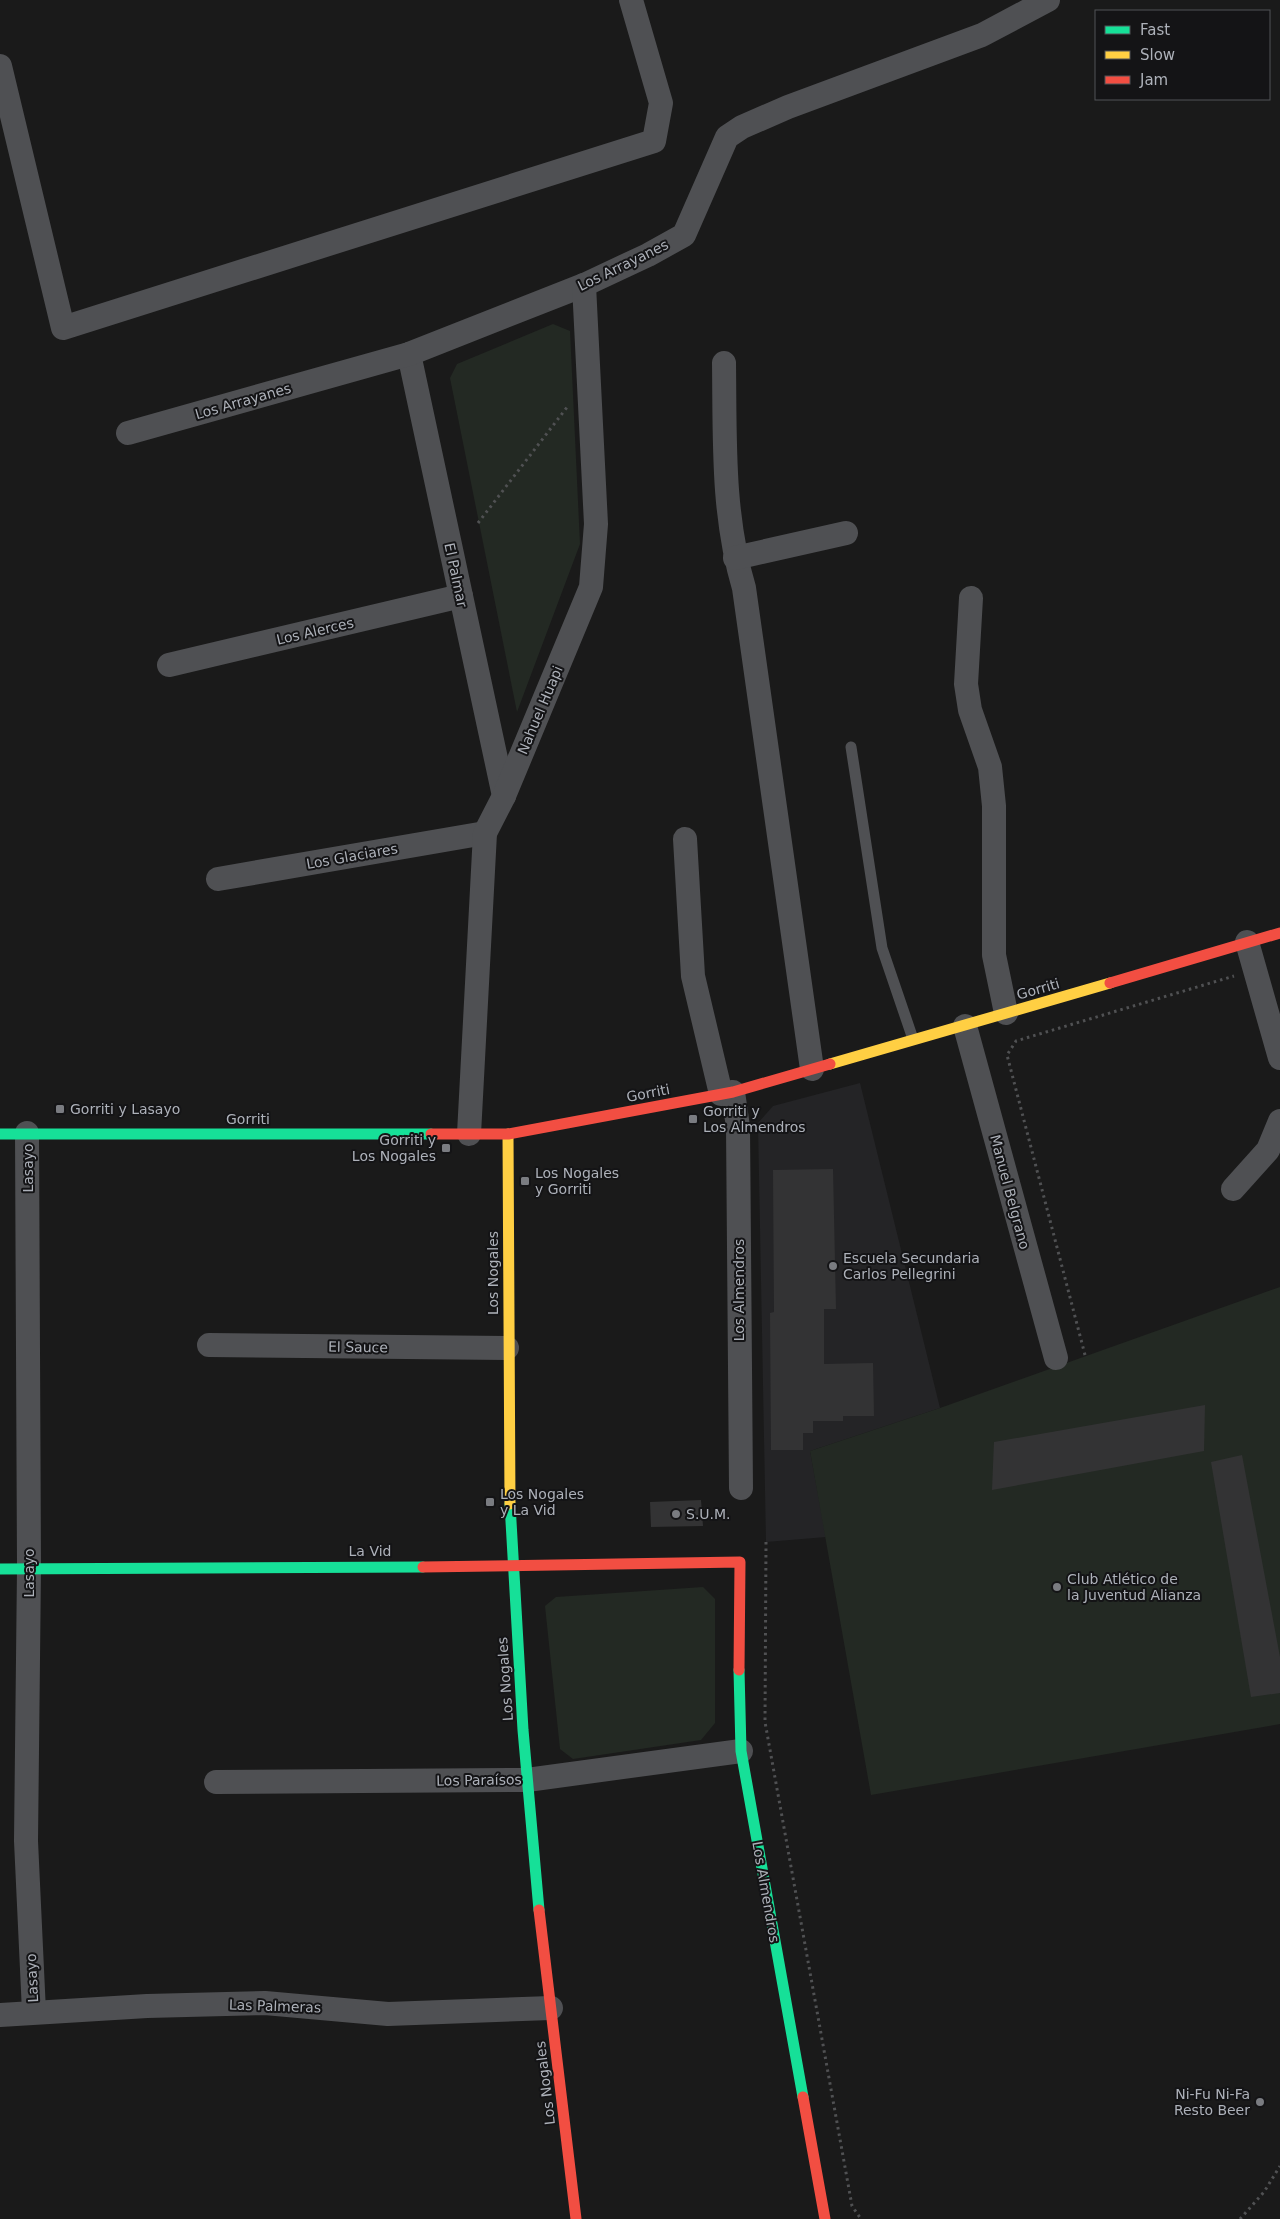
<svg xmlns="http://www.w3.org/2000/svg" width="1280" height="2219" viewBox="0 0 1280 2219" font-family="'DejaVu Sans',sans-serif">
<rect width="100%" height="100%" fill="#1a1a1a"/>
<polygon fill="#242426" points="860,1083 940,1408 810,1451 826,1537 766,1542 758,1123 773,1106"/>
<g fill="#232923">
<polygon points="553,324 570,331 580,544 517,712 450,378 457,364"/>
<polygon points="1280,1287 1280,1724 871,1795 810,1451 940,1408"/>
<polygon points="703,1587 715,1599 715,1723 701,1740 573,1759 560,1749 545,1606 556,1597"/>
</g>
<g fill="#333334">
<polygon points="833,1169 836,1309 824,1309 824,1364 873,1363 874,1416 843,1416 843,1421 813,1421 813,1433 803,1433 803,1450 771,1450 770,1313 774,1312 773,1170"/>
<polygon points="1205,1405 1204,1451 992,1490 994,1442"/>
<polygon points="1242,1455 1280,1657 1280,1693 1251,1697 1211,1462"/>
<polygon points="701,1500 703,1526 651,1527 650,1502"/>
</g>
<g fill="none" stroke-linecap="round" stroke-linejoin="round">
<g stroke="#505153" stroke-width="3" stroke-dasharray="2.5 4" stroke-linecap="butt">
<polyline points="478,523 568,406"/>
<polyline points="1085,1355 1007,1055 1016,1041 1234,976"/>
<polyline points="766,1542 765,1722 852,2206 861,2219"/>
<polyline points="1240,2219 1264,2192 1280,2166"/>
</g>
<polyline stroke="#4f5053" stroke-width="11" points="851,747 882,948 913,1039"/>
<g stroke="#4f5053" stroke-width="24">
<polyline points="0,66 63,328 654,141 661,103 631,0"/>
<polyline points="409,354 504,796"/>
<path d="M724,363C725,440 722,514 744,588L812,1069"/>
<polyline points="128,433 409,354 584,285 648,255 684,235 727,137 742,127 788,107 982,35 1048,0"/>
<polyline points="735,558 846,533"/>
<polyline points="971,598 966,684 970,710 990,767 994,806 994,955 1006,1013"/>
<polyline points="169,665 461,596"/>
<polyline points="685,839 693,976 721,1094"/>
<polyline points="218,879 485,833"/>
<polyline points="1247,942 1280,1058"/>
<polyline points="965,1026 1056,1358"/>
<polyline points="733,1092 738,1127 741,1488"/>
<polyline points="27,1133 29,1568 26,1841 34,2012"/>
<polyline points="469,1134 485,833 504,796 591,587 596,524 584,285"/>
<polyline points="1233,1189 1268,1150 1280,1121"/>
<polyline points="209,1345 507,1348"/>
<polyline points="216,1782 527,1780 741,1751"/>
<polyline points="0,2015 147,2006 265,2003 388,2014 551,2008"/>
</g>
<g stroke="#16e098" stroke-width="11">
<polyline points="0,1134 431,1134"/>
<polyline points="510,1504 523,1730 539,1910"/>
<polyline points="0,1569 423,1567"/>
<polyline points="739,1670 741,1751 803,2097"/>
</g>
<g stroke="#ffcf43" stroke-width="11">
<polyline points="830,1064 1110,983"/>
<polyline points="508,1134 510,1504"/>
</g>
<g stroke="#f24e42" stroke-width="11">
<polyline points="1110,983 1280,933"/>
<polyline points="431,1134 508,1134 733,1092 830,1064"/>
<polyline points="423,1567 740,1562 739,1670"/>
<polyline points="539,1910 576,2219"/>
<polyline points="803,2097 825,2219"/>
</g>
</g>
<g fill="#7a7c81" stroke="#141416" stroke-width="2">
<rect x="55" y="1104" width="10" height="10" rx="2.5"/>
<rect x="688" y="1114" width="10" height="10" rx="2.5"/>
<rect x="441" y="1143" width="10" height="10" rx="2.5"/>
<rect x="520" y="1176" width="10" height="10" rx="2.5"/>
<circle cx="833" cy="1266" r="5"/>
<rect x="485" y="1497" width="10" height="10" rx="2.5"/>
<circle cx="676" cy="1514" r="5"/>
<circle cx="1057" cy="1587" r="5"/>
<circle cx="1260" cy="2102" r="5"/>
</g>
<g text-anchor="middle" stroke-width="4" stroke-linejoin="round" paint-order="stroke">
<g font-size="14" fill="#adb1b9" stroke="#141416">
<text transform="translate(623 265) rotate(-26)" y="5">Los Arrayanes</text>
<text transform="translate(243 401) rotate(-16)" y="5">Los Arrayanes</text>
<text transform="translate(456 575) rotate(78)" y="5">El Palmar</text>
<text transform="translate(315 631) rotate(-13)" y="5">Los Alerces</text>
<text transform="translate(540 710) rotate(-67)" y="5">Nahuel Huapi</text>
<text transform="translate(352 856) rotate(-10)" y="5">Los Glaciares</text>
<text transform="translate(1038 989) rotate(-16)" y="5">Gorriti</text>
<text transform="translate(648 1093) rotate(-11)" y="5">Gorriti</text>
<text x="248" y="1124">Gorriti</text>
<text transform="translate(28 1168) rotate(-90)" y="5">Lasayo</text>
<text transform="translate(1010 1192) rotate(75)" y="5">Manuel Belgrano</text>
<text transform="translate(493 1273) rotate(-90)" y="5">Los Nogales</text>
<text transform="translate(739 1290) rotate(-90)" y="5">Los Almendros</text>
<text transform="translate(358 1347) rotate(1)" y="5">El Sauce</text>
<text x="370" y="1556">La Vid</text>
<text transform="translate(29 1573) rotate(-90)" y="5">Lasayo</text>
<text transform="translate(505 1679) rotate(-94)" y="5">Los Nogales</text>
<text transform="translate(479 1780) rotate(-1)" y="5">Los Paraísos</text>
<text transform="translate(766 1892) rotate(80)" y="5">Los Almendros</text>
<text transform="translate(32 1978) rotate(-93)" y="5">Lasayo</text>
<text transform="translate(275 2006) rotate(2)" y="5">Las Palmeras</text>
<text transform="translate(545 2083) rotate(-97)" y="5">Los Nogales</text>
</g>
<g font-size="14" fill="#adb1b9" stroke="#141416" text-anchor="start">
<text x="70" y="1114">Gorriti y Lasayo</text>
<text x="703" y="1116">Gorriti y<tspan x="703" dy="16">Los Almendros</tspan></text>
<text x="436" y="1145" text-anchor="end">Gorriti y<tspan x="436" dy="16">Los Nogales</tspan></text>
<text x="535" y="1178">Los Nogales<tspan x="535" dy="16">y Gorriti</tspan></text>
<text x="843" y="1263">Escuela Secundaria<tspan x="843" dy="16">Carlos Pellegrini</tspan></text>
<text x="500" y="1499">Los Nogales<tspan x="500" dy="16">y La Vid</tspan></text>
<text x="686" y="1519">S.U.M.</text>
<text x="1067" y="1584">Club Atlético de<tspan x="1067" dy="16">la Juventud Alianza</tspan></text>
<text x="1250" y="2099" text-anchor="end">Ni-Fu Ni-Fa<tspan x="1250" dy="16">Resto Beer</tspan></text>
</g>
</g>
<rect x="1095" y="10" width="175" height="90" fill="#141416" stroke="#515357"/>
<rect x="1105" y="26" width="25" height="8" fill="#16e098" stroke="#515357"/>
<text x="1140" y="35" font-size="15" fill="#adb1b9">Fast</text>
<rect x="1105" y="51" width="25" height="8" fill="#ffcf43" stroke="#515357"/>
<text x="1140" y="60" font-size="15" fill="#adb1b9">Slow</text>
<rect x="1105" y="76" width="25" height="8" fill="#f24e42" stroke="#515357"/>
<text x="1140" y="85" font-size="15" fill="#adb1b9">Jam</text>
</svg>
